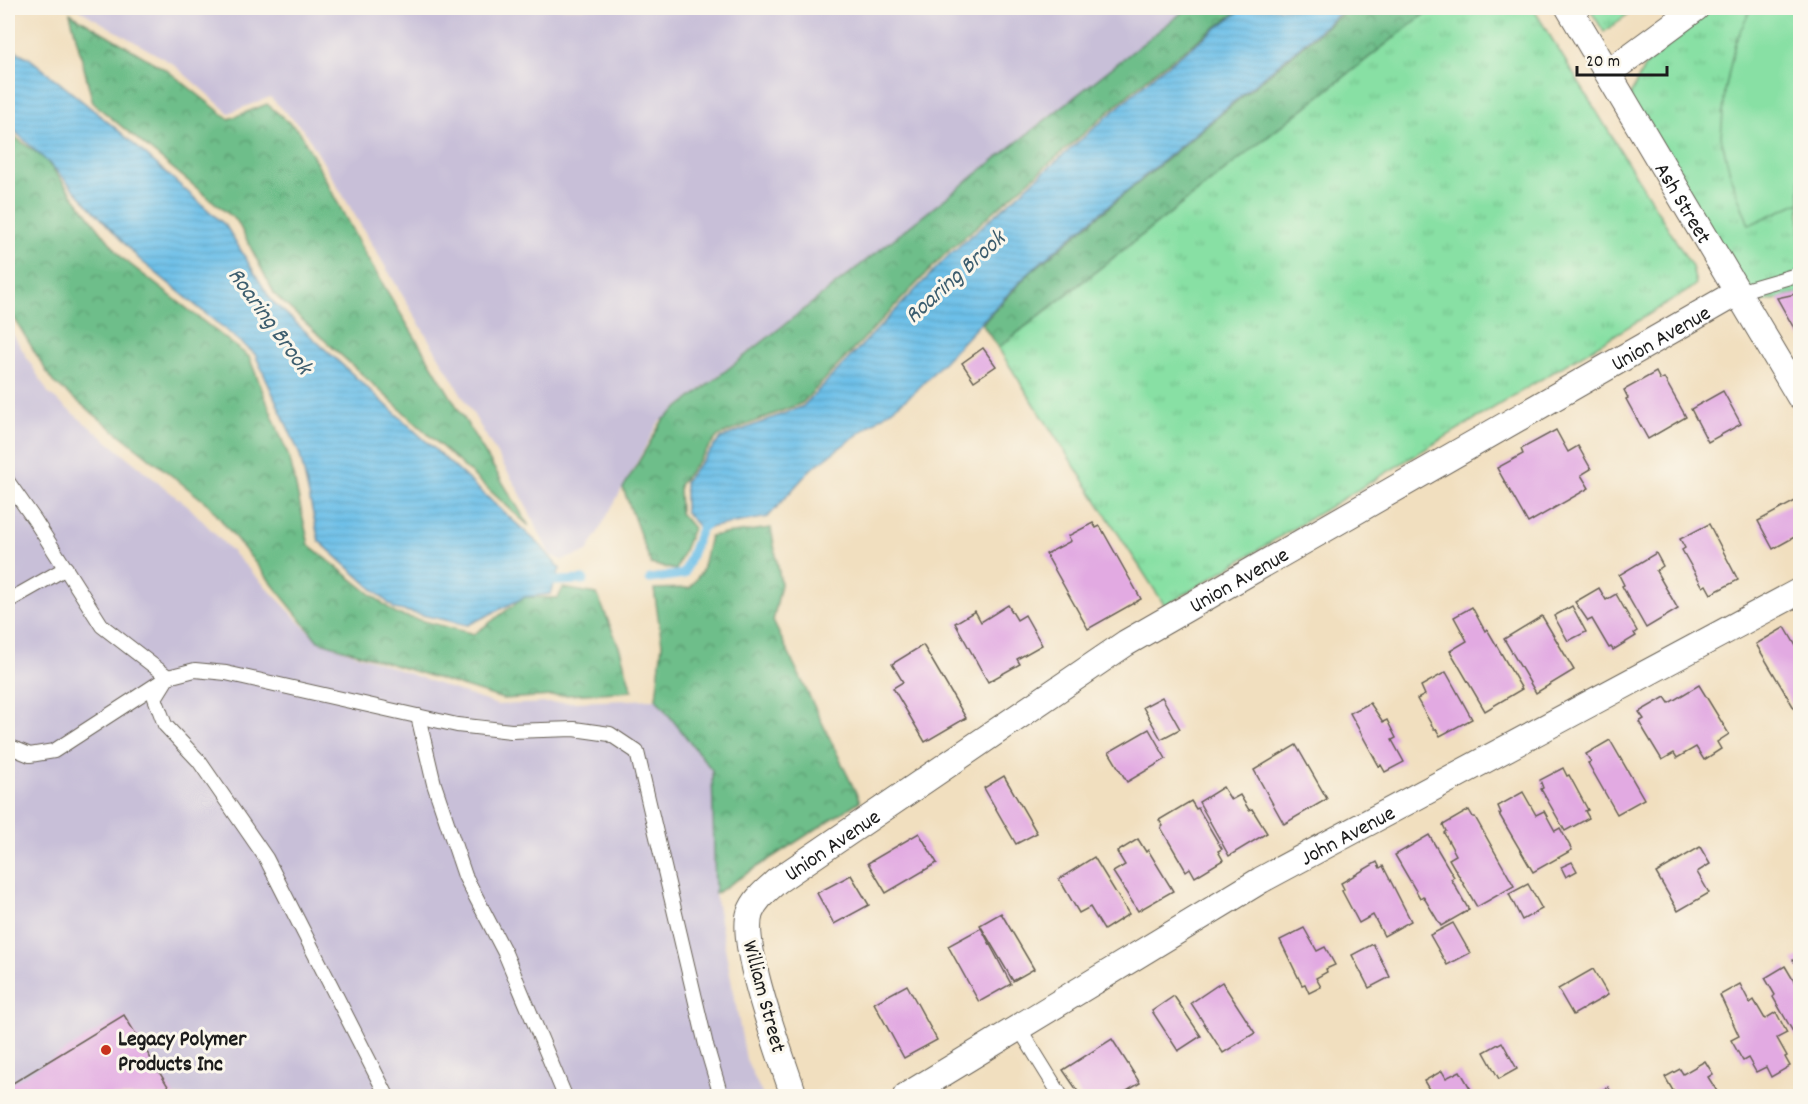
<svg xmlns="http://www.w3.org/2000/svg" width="1808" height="1104" viewBox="0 0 1808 1104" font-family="Dekko,sans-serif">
<defs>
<pattern id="grass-tufts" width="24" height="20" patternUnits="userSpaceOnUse" patternTransform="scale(1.5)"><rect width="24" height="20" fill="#88e0a4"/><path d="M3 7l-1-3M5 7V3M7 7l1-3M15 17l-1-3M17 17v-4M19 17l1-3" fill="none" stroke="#75c08d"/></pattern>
<pattern id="forest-crowns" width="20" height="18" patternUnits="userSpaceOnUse" patternTransform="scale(1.5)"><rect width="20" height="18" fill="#6ebe8a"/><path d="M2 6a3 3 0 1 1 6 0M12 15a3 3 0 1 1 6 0" fill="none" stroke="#5a9a70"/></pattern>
<pattern id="water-rules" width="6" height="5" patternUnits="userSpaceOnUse" patternTransform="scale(1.5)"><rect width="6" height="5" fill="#6cbfe8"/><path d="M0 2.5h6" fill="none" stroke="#5da4c6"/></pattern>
</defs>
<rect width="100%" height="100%" fill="#fbf7ec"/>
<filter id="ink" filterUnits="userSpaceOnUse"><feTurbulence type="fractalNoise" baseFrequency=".0167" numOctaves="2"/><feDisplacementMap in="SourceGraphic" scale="12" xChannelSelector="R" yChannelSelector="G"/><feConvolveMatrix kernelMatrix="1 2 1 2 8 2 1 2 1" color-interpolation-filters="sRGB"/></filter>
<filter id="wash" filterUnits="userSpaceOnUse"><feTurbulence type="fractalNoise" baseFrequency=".008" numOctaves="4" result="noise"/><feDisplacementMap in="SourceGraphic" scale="24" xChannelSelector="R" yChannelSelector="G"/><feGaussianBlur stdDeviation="1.35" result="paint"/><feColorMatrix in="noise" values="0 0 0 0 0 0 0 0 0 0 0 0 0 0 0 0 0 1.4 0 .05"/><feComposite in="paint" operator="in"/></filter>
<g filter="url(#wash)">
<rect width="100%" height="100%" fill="#f1dfbf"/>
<g fill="#c8bfd8">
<polygon points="76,8 1188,8 659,422 587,552 562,560 550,555 519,491 304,130 270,97 229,113 173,64"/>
<polygon points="8,326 49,394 191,509 318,641 497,705 656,699 712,770 715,894 746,1059 763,1096 8,1096"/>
</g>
<g fill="url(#grass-tufts)" stroke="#527e60" stroke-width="1.5">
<polygon points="1432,8 1533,8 1692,267 1696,284 1686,292 1165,606 998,348"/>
<polygon points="1589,8 1636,8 1604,32"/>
<polygon points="1713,8 1800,8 1800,293 1757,304 1629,98 1644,67"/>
</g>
<g fill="url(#forest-crowns)" stroke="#456d53" stroke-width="1.5">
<polygon points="1188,8 1242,8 1157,70 946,253 802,403 718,436 679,485 680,513 693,528 676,570 651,564 623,488 663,420"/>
<polygon points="1349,8 1432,8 998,348 982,324 1030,273"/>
<polygon points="70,13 168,71 229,119 267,104 300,132 367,258 529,526 275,295 237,221 93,103"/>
<polygon points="8,132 45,159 122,258 249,357 290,460 309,545 396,614 474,634 525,597 558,598 563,588 597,594 620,649 632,691 503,699 318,641 209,505 53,382 8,308"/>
<polygon points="771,528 781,584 773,621 860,801 715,894 712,770 656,699 662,644 654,589 690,588 702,571 710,536"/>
</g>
<polygon fill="#88e0a4" stroke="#527e60" stroke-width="1.5" points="1751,8 1800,8 1800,202 1749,225 1732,181 1721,137 1725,91 1735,43"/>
<g fill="url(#water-rules)" stroke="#446e82" stroke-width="1.5">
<polygon points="1244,8 1346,8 1029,272 914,393 811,469 768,517 701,529 685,512 685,481 721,438 803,406 949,255 1158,72"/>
<polygon points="8,47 29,58 119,131 226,226 271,300 541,546 560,569 550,594 525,597 468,625 395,609 319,541 300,455 255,354 139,259 54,168 8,125"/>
</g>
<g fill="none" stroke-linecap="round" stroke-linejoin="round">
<g stroke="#6cbfe8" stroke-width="9">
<polyline points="545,577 556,581 584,580"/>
<polyline points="650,579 684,574 701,529 709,522"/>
</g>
</g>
<g id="blocks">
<g fill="#e2aae2">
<polygon points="1800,293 1800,339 1777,298"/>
<polygon points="983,348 996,366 974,381 962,363"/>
<polygon points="1656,372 1660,380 1664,378 1686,417 1648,439 1626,399 1628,398 1624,390"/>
<polygon points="1723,391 1741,424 1708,442 1691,409"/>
<polygon points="1556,430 1568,452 1578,446 1591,469 1581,475 1589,488 1528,523 1497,468 1523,454 1521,449"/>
<polygon points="1797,500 1800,507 1800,534 1773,549 1758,521"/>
<polygon points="1093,523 1096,528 1100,526 1141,599 1088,629 1046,554 1071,541 1068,536"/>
<polygon points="1709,524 1738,580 1711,594 1706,585 1703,587 1682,550 1685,548 1680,539"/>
<polygon points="1656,553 1663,566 1656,571 1678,609 1646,628 1622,586 1624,585 1619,575"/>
<polygon points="1599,588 1606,600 1616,594 1637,631 1634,633 1636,636 1613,650 1611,647 1609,648 1592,619 1588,621 1575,602"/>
<polygon points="1008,605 1017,620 1025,615 1042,645 1017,659 1020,664 988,682 955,623 975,611 981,622"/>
<polygon points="1572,606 1586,632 1568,641 1554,616"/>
<polygon points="1472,607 1485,631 1487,629 1522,689 1485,711 1450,651 1467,641 1454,617"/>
<polygon points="1542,616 1574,670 1536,693 1504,639"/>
<polygon points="1785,627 1800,653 1800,710 1797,713 1756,644"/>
<polygon points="923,645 966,718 925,742 893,688 903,682 892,664"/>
<polygon points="1446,672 1472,719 1440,736 1436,729 1434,729 1417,699 1425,695 1421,686"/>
<polygon points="1699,685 1729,734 1717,742 1721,749 1704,760 1696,747 1677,758 1674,753 1662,760 1639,722 1644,719 1639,712 1665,697 1669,703"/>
<polygon points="1162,697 1180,729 1161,739 1143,707"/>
<polygon points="1370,703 1383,722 1387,720 1396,738 1392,740 1404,762 1385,772 1381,765 1379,766 1350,713"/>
<polygon points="1149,729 1166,759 1127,782 1109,752"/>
<polygon points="1610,740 1644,799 1617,814 1588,763 1591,762 1586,754"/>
<polygon points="1296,745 1327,799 1284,824 1254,770"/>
<polygon points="1563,768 1567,776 1569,775 1588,810 1585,811 1589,818 1565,831 1541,789 1543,788 1540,780"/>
<polygon points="1004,776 1037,833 1016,844 984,788"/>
<polygon points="1223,787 1231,800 1240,795 1249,810 1252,809 1267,833 1229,856 1199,802"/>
<polygon points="1523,792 1536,815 1544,811 1555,831 1560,828 1572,850 1533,872 1499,814 1501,813 1498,806"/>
<polygon points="1191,801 1196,809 1198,808 1222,849 1218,851 1223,860 1195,877 1190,868 1186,871 1161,828 1163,826 1159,820"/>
<polygon points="1469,810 1473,817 1475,817 1514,886 1477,907 1449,859 1456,855 1444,833 1446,831 1443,825"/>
<polygon points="919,833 937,863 886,893 868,863"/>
<polygon points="1429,835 1454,877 1451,879 1469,910 1441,926 1423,896 1420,898 1395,855"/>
<polygon points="1138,839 1146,852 1148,850 1173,891 1138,911 1113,872 1125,865 1117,852"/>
<polygon points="1700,847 1710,864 1697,872 1709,893 1678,911 1656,873"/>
<polygon points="1094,857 1129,914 1104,930 1090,907 1079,913 1059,879"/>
<polygon points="1377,862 1380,868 1383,866 1411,921 1384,936 1373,915 1359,923 1342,891 1344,889 1341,883"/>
<polygon points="1572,862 1577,871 1566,877 1561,867"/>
<polygon points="851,875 869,905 834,924 817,893"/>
<polygon points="1528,884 1542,909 1522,920 1509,894"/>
<polygon points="1001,913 1034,969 1013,981 980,925"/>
<polygon points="1453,923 1470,953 1447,965 1430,935"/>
<polygon points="981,928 1011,984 979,1002 948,946"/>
<polygon points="1304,928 1317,951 1325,947 1335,965 1326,969 1327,972 1316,978 1321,987 1309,993 1305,984 1302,985 1280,940"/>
<polygon points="1373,944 1390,977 1369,988 1352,955"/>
<polygon points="1800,956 1800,972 1793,960"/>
<polygon points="1785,966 1795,983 1798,981 1800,985 1800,1044 1773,997 1775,995 1765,978"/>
<polygon points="1593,969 1608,995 1573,1015 1558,989"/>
<polygon points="1222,982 1255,1033 1223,1053 1191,1003"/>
<polygon points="1740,984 1750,1003 1754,1000 1765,1019 1776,1012 1787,1033 1777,1038 1787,1056 1785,1057 1790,1066 1771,1077 1766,1067 1756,1072 1748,1058 1743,1061 1731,1040 1739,1036 1720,995"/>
<polygon points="907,985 937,1040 904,1058 874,1003"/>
<polygon points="1174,996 1201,1036 1178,1051 1152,1011"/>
<polygon points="124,1015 174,1096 8,1096 8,1086"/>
<polygon points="1112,1039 1140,1083 1122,1094 1124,1096 1081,1096 1063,1070"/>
<polygon points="1502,1042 1517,1069 1499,1079 1484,1052"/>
<polygon points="1705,1061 1713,1074 1708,1077 1720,1096 1676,1096 1665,1077 1680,1069 1683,1074"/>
<polygon points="1442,1071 1446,1078 1460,1071 1473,1093 1467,1096 1433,1096 1424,1081"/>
<polygon points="1608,1087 1614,1096 1592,1096"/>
</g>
</g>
</g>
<g filter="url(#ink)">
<use href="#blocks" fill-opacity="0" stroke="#676055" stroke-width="1.5"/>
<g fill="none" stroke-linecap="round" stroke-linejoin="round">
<defs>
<g id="lane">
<polyline points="1738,292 1800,274"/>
<polyline points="8,482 34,519 102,626 168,677 54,751 30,755 8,746"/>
<polyline points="8,601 66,568"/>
<polyline points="418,716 434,784 465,876 505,953 565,1096"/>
<polyline points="1019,1028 1061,1096"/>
<polyline points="387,1096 266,858 199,761 165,725 155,698 168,677 195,670 226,673 457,725 511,731 574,729 610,734 637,752 706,1045 721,1096"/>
</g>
<g id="street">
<path id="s1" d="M1569,8L1800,397"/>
<polyline points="1609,72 1696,8"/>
<path id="s2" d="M794,1096C782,1059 739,946 750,913C755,899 767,890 777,881L1126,643L1738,292"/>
<path id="s3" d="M906,1096L1261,880L1800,591"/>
</g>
</defs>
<use href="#lane" stroke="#676055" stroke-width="16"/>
<use href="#street" stroke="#676055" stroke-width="28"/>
<use href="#lane" stroke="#fff" stroke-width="14"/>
<use href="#street" stroke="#fff" stroke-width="26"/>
</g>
</g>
<circle fill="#c8321e" stroke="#fbf7ec" stroke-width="2" cx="106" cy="1050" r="6"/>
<g text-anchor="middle" stroke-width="6" stroke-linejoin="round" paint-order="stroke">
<g font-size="22" fill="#1c1c1c" stroke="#fbf7ec">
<text dy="8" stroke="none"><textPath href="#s1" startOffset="226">Ash Street</textPath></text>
<text dy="8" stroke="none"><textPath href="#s2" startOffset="1270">Union Avenue</textPath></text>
<text dy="8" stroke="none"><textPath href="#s2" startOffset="784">Union Avenue</textPath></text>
<text dy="8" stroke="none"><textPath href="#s3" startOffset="513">John Avenue</textPath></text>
<text dy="8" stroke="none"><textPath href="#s2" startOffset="298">Union Avenue</textPath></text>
<text transform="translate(766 996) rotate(75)" y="8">William Street</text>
</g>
<g font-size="22" font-weight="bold" fill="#1c1c1c" stroke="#fbf7ec" text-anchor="start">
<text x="118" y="1045">Legacy Polymer<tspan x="118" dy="25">Products Inc</tspan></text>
</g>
<g font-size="24" font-style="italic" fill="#3c5d6e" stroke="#fbf7ec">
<text transform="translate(954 276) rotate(-42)" y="8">Roaring Brook</text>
<text transform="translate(271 320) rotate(54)" y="8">Roaring Brook</text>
</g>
</g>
<rect width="1808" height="1104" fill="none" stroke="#fbf7ec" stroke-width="30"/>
<path d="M1577 66v9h90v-9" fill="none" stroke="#1c1c1c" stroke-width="3"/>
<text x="1586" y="66" font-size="18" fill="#1c1c1c" stroke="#fbf7ec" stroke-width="4.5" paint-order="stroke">20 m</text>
</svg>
